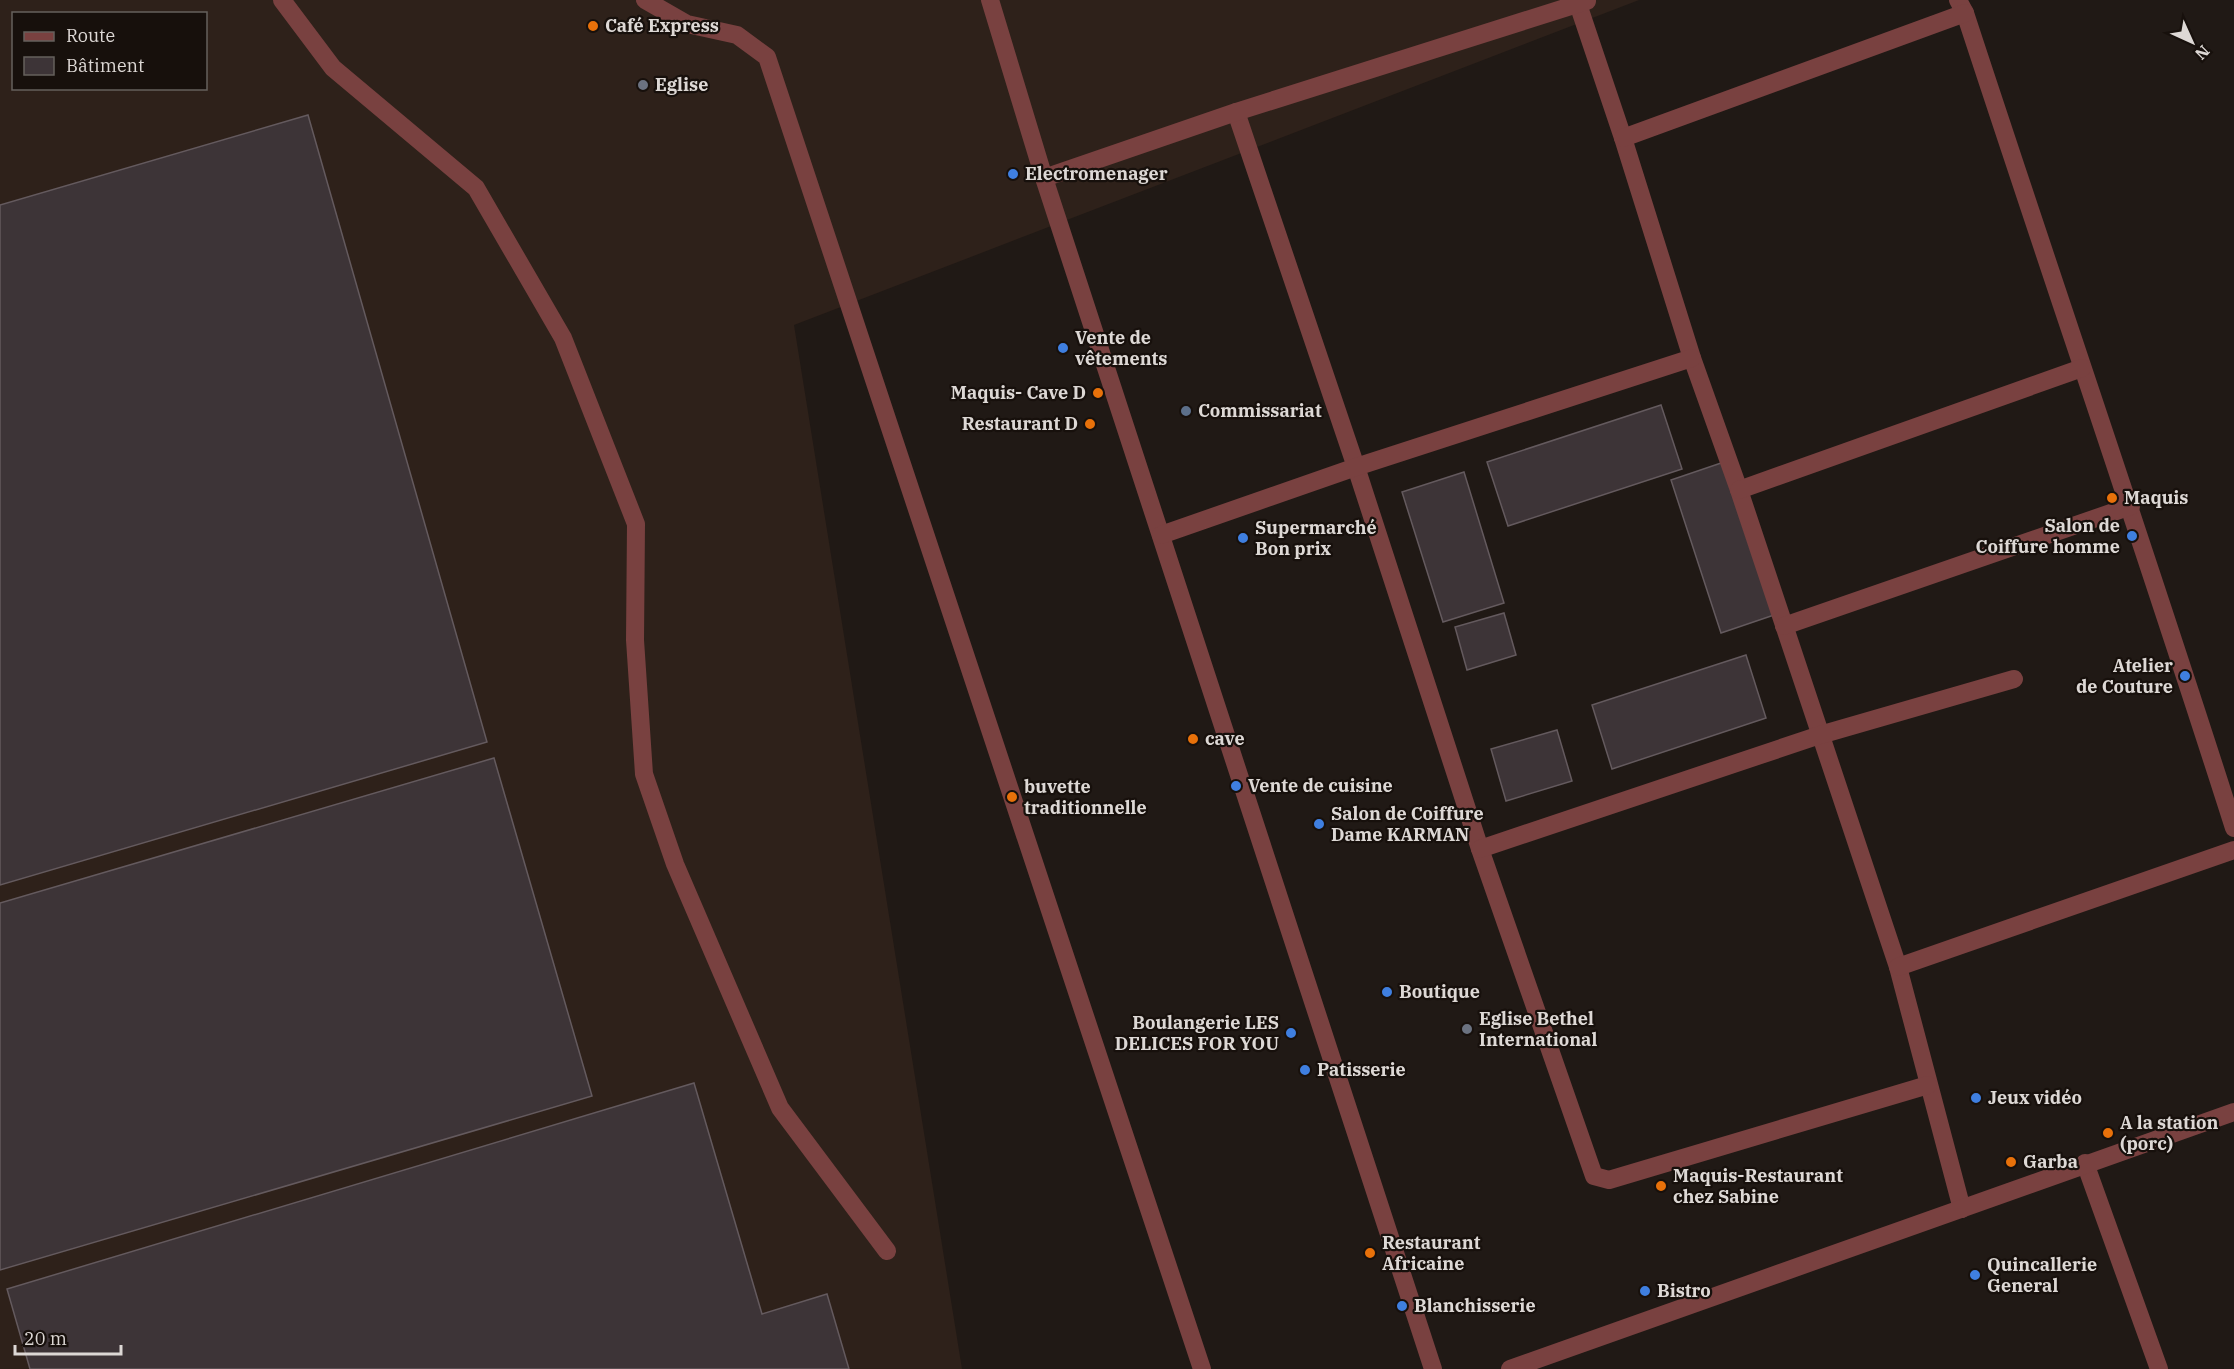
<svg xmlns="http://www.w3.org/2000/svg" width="2234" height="1369" viewBox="0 0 2234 1369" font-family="'IBM Plex Serif',serif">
<rect width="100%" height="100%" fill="#201915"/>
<path fill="#2e211a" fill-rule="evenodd" d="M0,0H1639L794,325L962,1369H0ZM14,14H206V88H14Z"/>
<g fill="#3d3437" stroke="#645a5e" stroke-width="1.5">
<polygon points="308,115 487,742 0,885 0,205"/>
<polygon points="1661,405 1682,469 1508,526 1487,462"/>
<polygon points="1727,461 1777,614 1721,633 1671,480"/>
<polygon points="1464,472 1504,603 1443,622 1402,492"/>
<polygon points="1504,613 1516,655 1467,670 1455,627"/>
<polygon points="1746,655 1766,718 1612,769 1592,705"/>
<polygon points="1557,730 1572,781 1506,801 1491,749"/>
<polygon points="494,758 592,1096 0,1270 0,903"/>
<polygon points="694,1083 762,1314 827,1294 849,1369 30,1369 7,1289"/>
</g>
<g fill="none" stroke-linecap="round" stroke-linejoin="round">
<g stroke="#794140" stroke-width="18">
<polyline points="282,0 333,68 476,188 563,338 636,524 635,640 644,774 675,864 780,1108 887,1251"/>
<polyline points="645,0 687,24 737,35 767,57 1202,1369"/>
<polyline points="990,0 1044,178 1433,1369"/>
<path d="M1958,0L1965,13C2054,285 2147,555 2234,828"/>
<polyline points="1578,4 1623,138 1692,358 1739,490 1898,967 1962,1209"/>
<polyline points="1236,112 1356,467 1480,849 1594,1176 1609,1180 1928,1085"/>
<polyline points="1623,138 1965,13"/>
<polyline points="1044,178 1236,112 1587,1"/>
<polyline points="1739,490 2082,368"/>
<polyline points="1161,535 1356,467 1692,358"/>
<polyline points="1784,626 2131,506"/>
<polyline points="1480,849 1820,735 2014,679"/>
<polyline points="1898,967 2234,850"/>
<polyline points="2085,1163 2159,1369"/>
<polyline points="1510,1369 2234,1112"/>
</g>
</g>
<g fill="#e8710a" stroke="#17100c" stroke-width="2">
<circle cx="593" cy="26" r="6"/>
<circle cx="1098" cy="393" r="6"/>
<circle cx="1090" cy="424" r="6"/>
<circle cx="2112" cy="498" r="6"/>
<circle cx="1193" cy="739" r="6"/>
<circle cx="1012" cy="797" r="6"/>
<circle cx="2108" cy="1133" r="6"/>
<circle cx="2011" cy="1162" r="6"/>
<circle cx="1661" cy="1186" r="6"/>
<circle cx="1370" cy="1253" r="6"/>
</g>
<g fill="#6b7280" stroke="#17100c" stroke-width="2">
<circle cx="643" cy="85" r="6"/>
<circle cx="1467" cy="1029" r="6"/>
</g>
<g fill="#3f7fe0" stroke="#17100c" stroke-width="2">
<circle cx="1013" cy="174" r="6"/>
<circle cx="1063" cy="348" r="6"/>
<circle cx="2132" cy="536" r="6"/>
<circle cx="1243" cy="538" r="6"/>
<circle cx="2185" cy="676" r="6"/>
<circle cx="1236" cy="786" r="6"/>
<circle cx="1319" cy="824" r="6"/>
<circle cx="1387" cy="992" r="6"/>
<circle cx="1291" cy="1033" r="6"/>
<circle cx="1305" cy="1070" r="6"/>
<circle cx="1976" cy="1098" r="6"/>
<circle cx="1975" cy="1275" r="6"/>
<circle cx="1645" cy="1291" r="6"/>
<circle cx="1402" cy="1306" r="6"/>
</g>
<circle fill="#5c6f8a" stroke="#17100c" stroke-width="2" cx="1186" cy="411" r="6"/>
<g text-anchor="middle" stroke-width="4.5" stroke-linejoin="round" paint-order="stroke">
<g font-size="18" font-weight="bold" fill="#ddd8d5" stroke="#17100c" text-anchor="start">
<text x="605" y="32">Café Express</text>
<text x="655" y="91">Eglise</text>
<text x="1025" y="180">Electromenager</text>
<text x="1075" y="344">Vente de<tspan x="1075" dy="21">vêtements</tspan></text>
<text x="1086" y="399" text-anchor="end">Maquis- Cave D</text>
<text x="1198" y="417">Commissariat</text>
<text x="1078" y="430" text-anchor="end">Restaurant D</text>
<text x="2124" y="504">Maquis</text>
<text x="2120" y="532" text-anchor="end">Salon de<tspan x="2120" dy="21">Coiffure homme</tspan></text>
<text x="1255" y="534">Supermarché<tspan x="1255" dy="21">Bon prix</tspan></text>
<text x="2173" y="672" text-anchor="end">Atelier<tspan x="2173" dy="21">de Couture</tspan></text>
<text x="1205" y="745">cave</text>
<text x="1248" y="792">Vente de cuisine</text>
<text x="1024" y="793">buvette<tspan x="1024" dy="21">traditionnelle</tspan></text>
<text x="1331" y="820">Salon de Coiffure<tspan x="1331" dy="21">Dame KARMAN</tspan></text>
<text x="1399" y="998">Boutique</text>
<text x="1479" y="1025">Eglise Bethel<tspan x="1479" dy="21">International</tspan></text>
<text x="1279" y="1029" text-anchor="end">Boulangerie LES<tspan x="1279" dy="21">DELICES FOR YOU</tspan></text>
<text x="1317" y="1076">Patisserie</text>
<text x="1988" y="1104">Jeux vidéo</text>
<text x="2120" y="1129">A la station<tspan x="2120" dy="21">(porc)</tspan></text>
<text x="2023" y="1168">Garba</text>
<text x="1673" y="1182">Maquis-Restaurant<tspan x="1673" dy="21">chez Sabine</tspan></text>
<text x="1382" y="1249">Restaurant<tspan x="1382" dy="21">Africaine</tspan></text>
<text x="1987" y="1271">Quincallerie<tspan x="1987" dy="21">General</tspan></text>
<text x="1657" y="1297">Bistro</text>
<text x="1414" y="1312">Blanchisserie</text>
</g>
</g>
<rect x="12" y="12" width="195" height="78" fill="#17100c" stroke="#66605c" stroke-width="1.5"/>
<rect x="24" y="32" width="30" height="9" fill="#794140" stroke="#66605c" stroke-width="1.5"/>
<text x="66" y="42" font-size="18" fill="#ddd8d5">Route</text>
<rect x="24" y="57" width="30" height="18" fill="#3d3437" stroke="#66605c" stroke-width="1.5"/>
<text x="66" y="72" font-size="18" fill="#ddd8d5">Bâtiment</text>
<g transform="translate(2192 42) rotate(135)" stroke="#17100c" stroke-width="4.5" paint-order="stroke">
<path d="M0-4.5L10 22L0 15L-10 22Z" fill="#ddd8d5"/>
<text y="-9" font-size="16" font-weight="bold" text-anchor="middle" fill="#ddd8d5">N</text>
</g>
<path d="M15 1345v9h106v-9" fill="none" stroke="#ddd8d5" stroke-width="3"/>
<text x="24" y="1345" font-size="18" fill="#ddd8d5" stroke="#17100c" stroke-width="4.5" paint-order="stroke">20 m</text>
</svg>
